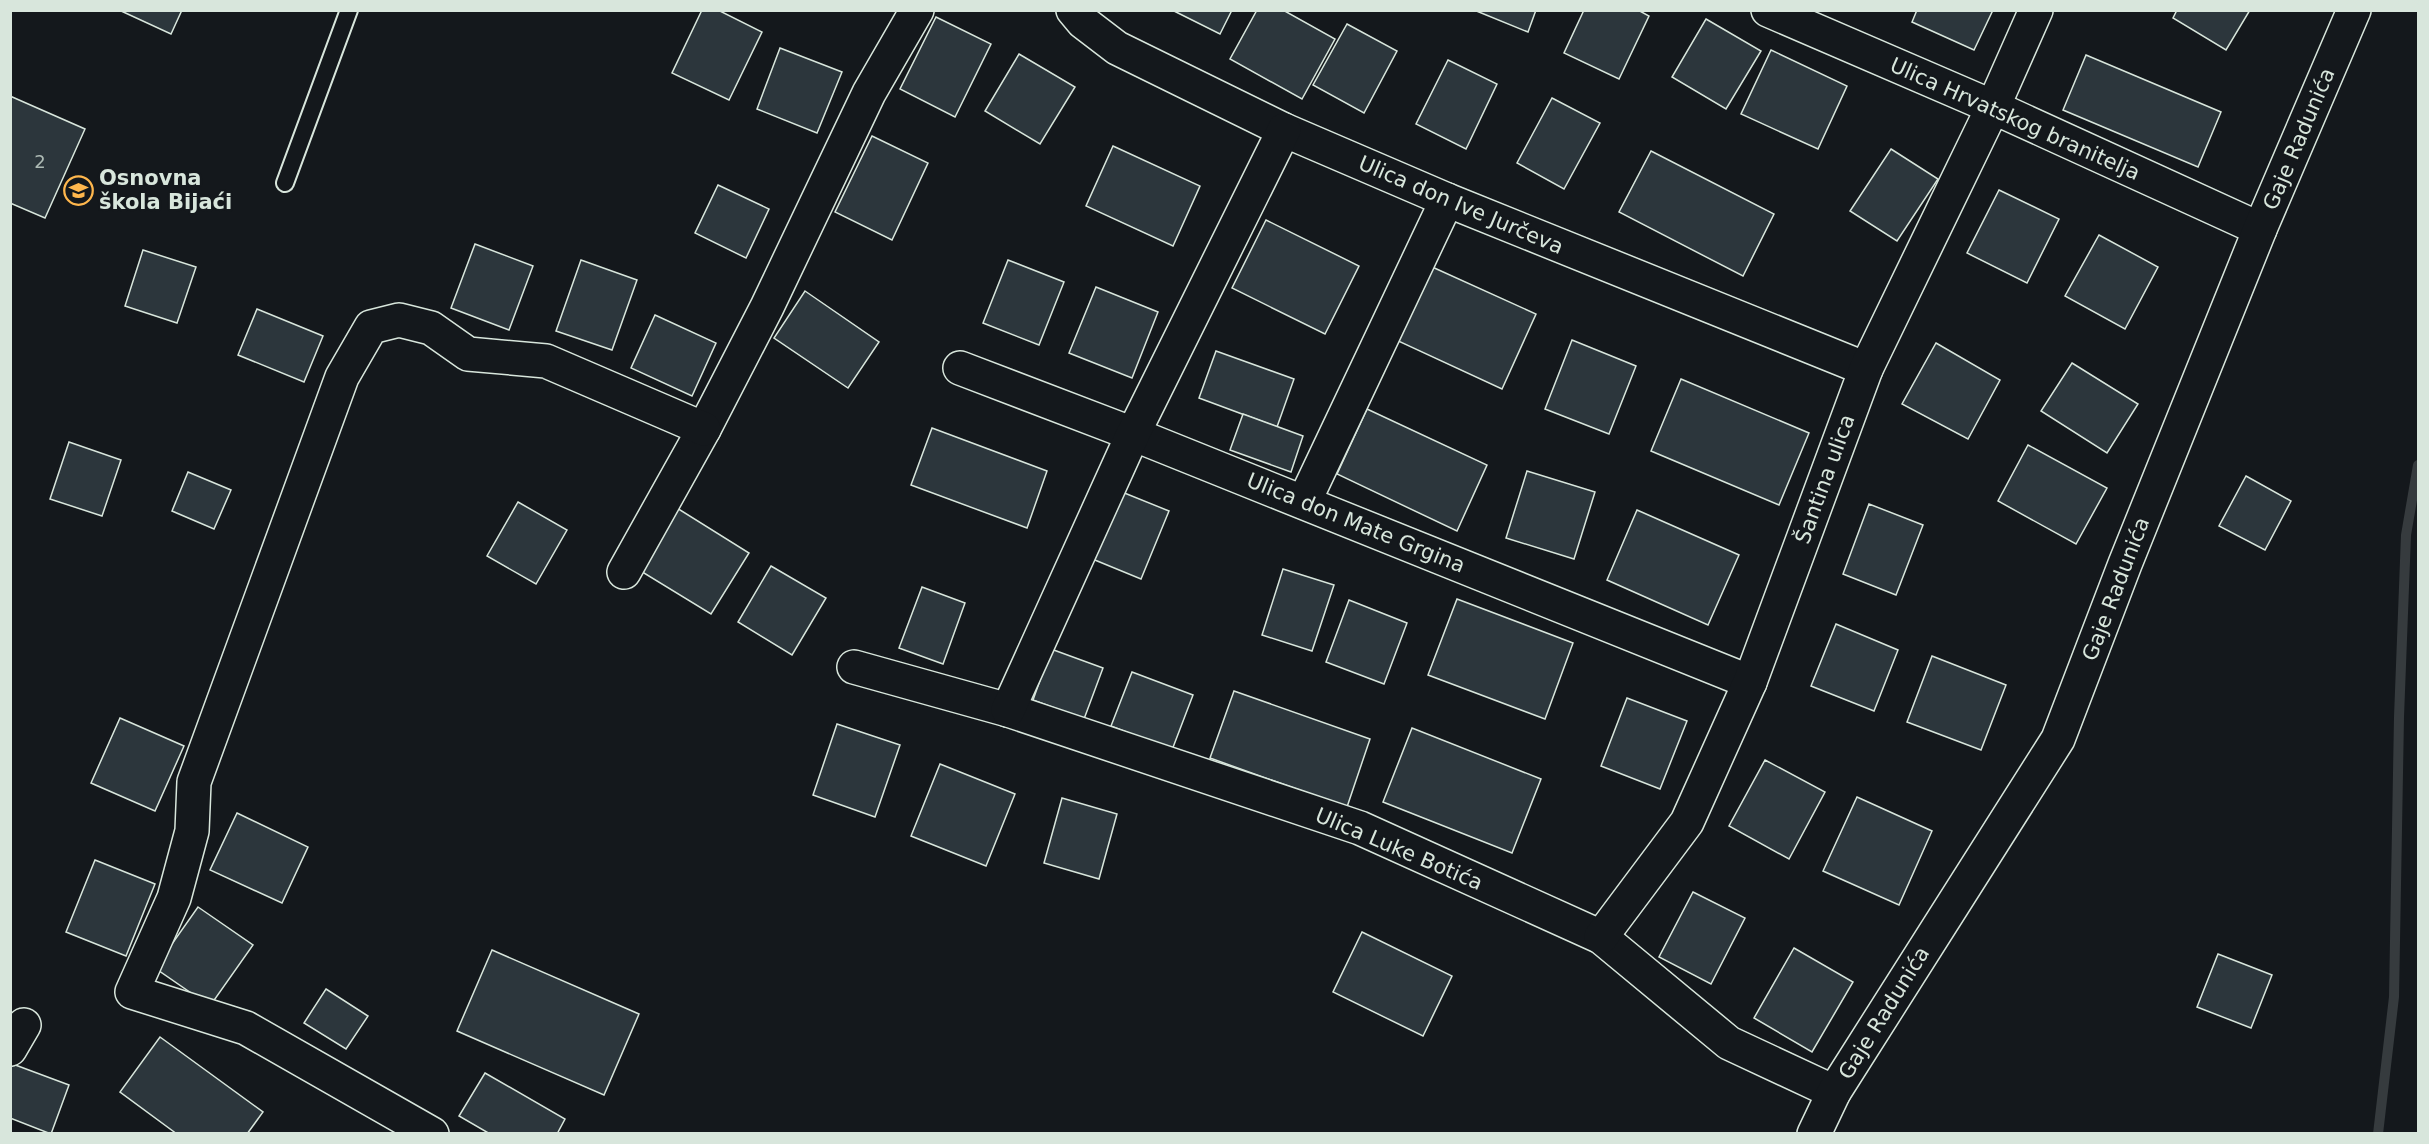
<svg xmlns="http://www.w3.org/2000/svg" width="2429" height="1144" viewBox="0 0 2429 1144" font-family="'DejaVu Sans',sans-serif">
<rect width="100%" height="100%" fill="#14181c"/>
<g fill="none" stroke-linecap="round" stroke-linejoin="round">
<polyline stroke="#363b3e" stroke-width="10" points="2378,1134 2394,997 2399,717 2406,535 2418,465"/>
</g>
<g fill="#2c363c" stroke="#d8e6dc" stroke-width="1.5">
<polygon points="119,10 182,10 171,34"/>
<polygon points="702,10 718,10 762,32 729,100 672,73"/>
<polygon points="1172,10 1232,10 1220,34"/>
<polygon points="1257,10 1283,10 1335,39 1302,99 1230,59"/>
<polygon points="1474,10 1536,10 1528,32"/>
<polygon points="1584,10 1638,10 1649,16 1619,79 1564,53"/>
<polygon points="1917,10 1993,10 1974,50 1912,22"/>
<polygon points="2177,10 2250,10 2226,50 2173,18"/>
<polygon points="936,17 991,44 955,117 900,89"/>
<polygon points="1706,19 1761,51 1726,109 1672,77"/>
<polygon points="1347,24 1397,51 1364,113 1313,85"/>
<polygon points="780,48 842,72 817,133 757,109"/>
<polygon points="1771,50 1847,86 1818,149 1741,114"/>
<polygon points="1019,54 1075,87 1040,144 985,111"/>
<polygon points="2086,55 2221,112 2198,167 2063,110"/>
<polygon points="1448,60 1497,84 1466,149 1416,124"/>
<polygon points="10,96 85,129 45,218 10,203"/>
<polygon points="1552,98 1600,123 1564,189 1517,163"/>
<polygon points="872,136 928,163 892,240 835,212"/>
<polygon points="1113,146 1200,186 1173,246 1086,206"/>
<polygon points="1891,149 1938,179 1897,241 1850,211"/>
<polygon points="1651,151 1774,214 1743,276 1619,212"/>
<polygon points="718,185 769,209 746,258 695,233"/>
<polygon points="1999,190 2059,219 2027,283 1967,253"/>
<polygon points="1266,220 1359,266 1325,334 1232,288"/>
<polygon points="2099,235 2158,267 2125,329 2065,296"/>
<polygon points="475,244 533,266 509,330 451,308"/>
<polygon points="143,250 196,267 177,323 125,306"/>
<polygon points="581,260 637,280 612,350 556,331"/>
<polygon points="1008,260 1064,282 1039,345 983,323"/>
<polygon points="1430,266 1536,314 1502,389 1396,340"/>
<polygon points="1096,287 1158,312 1132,378 1069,353"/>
<polygon points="805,291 879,342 848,388 774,338"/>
<polygon points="257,309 323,336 304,382 238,355"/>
<polygon points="655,315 716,343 692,396 631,368"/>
<polygon points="1572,340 1636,366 1609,434 1545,409"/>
<polygon points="1936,343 2000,380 1968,439 1902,404"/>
<polygon points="1216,351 1294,379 1277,427 1199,398"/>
<polygon points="2072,363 2138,404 2107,453 2041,411"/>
<polygon points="1681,379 1809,433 1779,505 1651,451"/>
<polygon points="1367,409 1487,465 1457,531 1337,474"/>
<polygon points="1243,414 1303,436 1291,472 1230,450"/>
<polygon points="932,428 1047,471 1027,528 911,485"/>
<polygon points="69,442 121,460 102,516 50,499"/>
<polygon points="2028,445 2107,488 2076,544 1998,501"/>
<polygon points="1527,471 1595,492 1574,559 1506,538"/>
<polygon points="188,472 231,490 214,529 172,511"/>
<polygon points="2246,476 2291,501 2265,550 2219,526"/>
<polygon points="1117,490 1169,511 1141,579 1090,558"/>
<polygon points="518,502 567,530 536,584 487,556"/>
<polygon points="1869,504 1923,525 1896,595 1843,574"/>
<polygon points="677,508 749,553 711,614 639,570"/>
<polygon points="1637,510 1739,555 1708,625 1607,580"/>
<polygon points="771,566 826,598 792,655 738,622"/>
<polygon points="1283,569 1334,585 1312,651 1262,635"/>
<polygon points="922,587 965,603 943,664 899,648"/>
<polygon points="1457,599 1573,643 1545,719 1428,675"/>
<polygon points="1349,600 1407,623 1384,684 1326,662"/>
<polygon points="1836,624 1898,650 1874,711 1811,686"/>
<polygon points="1051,649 1103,668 1084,719 1033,700"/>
<polygon points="1932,656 2006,685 1981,750 1907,722"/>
<polygon points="1132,672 1193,695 1172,750 1111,726"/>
<polygon points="1234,691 1370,739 1347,807 1210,758"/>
<polygon points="1627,698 1687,721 1660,789 1601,766"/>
<polygon points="120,718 184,746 155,811 91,783"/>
<polygon points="837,724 900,745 875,817 813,795"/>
<polygon points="1412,728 1541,779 1512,853 1383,802"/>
<polygon points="1765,760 1825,792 1789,859 1729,826"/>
<polygon points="940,764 1015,794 986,866 911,836"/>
<polygon points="1857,797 1932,831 1899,905 1823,871"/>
<polygon points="1062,798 1117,814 1099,879 1044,863"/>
<polygon points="237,813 308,847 282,903 210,870"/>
<polygon points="95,860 155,884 126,956 66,932"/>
<polygon points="1693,892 1745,918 1711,984 1659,957"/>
<polygon points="198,907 253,945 210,1006 155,968"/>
<polygon points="1362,932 1452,976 1423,1036 1333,992"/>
<polygon points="1794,948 1853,982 1812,1052 1754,1018"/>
<polygon points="492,950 639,1014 604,1095 457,1031"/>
<polygon points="2218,954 2272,975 2251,1028 2197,1007"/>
<polygon points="326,989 368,1016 346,1049 304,1023"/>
<polygon points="160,1037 263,1112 247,1134 177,1134 120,1092"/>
<polygon points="10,1063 69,1085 51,1134 10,1118"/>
<polygon points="485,1073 565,1119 557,1134 490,1134 459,1116"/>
</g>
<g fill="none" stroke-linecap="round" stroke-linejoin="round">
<defs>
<polyline id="service" points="285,183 349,10"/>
<g id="minor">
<polyline points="1073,10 1083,22 1117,48 1284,130 1447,200 1866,369"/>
<polyline points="1768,10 1993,107 2260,229"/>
<polyline points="960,368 1133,434 1750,682"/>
<polyline points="1304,502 1447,200"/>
<polyline points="624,572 704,429 767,307 869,93 917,10"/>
<polyline points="854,667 1008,710 1360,828 1601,937 1729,1043 1834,1092"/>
<polyline points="1008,710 1133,434 1284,130"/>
<polyline points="1601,937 1687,822 1750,682 1866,369 1993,107 2036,10"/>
<polyline points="10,1049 24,1025"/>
<polyline points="432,1134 246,1028 132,992 174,898 192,831 194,782 342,377 371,327 399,320 431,328 468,354 546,361 704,429"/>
<polyline points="1814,1134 1834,1092 2058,739 2125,564 2260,229 2354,10"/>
</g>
</defs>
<use href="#service" stroke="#d8e6dc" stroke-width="20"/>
<use href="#minor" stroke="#d8e6dc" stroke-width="36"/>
<use href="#service" stroke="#14181c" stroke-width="16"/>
<use href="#minor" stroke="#14181c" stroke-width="33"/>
</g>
<defs>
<symbol id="school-ring" viewBox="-11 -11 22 22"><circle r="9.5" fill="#14181c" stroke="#ffb74d" stroke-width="1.5"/><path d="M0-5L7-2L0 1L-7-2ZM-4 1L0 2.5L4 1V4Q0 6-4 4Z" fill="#ffb74d"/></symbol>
</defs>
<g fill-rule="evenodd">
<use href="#school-ring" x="62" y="174" width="33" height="33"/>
</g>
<g text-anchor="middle" stroke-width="4.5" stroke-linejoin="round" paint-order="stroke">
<g font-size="18" fill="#adbab4">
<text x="40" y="168">2</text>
</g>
<g font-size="21" fill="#d8e6dc" stroke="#14181c">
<text transform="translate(2015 119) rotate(24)" y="7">Ulica Hrvatskog branitelja</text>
<text transform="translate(2299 139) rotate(-67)" y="7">Gaje Radunića</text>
<text transform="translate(1461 205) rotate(23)" y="7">Ulica don Ive Jurčeva</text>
<text transform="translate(1825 479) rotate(-70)" y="7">Šantina ulica</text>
<text transform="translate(1356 523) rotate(22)" y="7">Ulica don Mate Grgina</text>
<text transform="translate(2116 589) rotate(-69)" y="7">Gaje Radunića</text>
<text transform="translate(1399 849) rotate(23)" y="7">Ulica Luke Botića</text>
<text transform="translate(1884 1013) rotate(-58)" y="7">Gaje Radunića</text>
</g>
<g font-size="21" font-weight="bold" fill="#d8e6dc" stroke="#14181c" text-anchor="start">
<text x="99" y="185">Osnovna<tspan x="99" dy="24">škola Bijaći</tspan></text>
</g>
</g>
<rect width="2429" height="1144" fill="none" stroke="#d8e6dc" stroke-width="24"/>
</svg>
